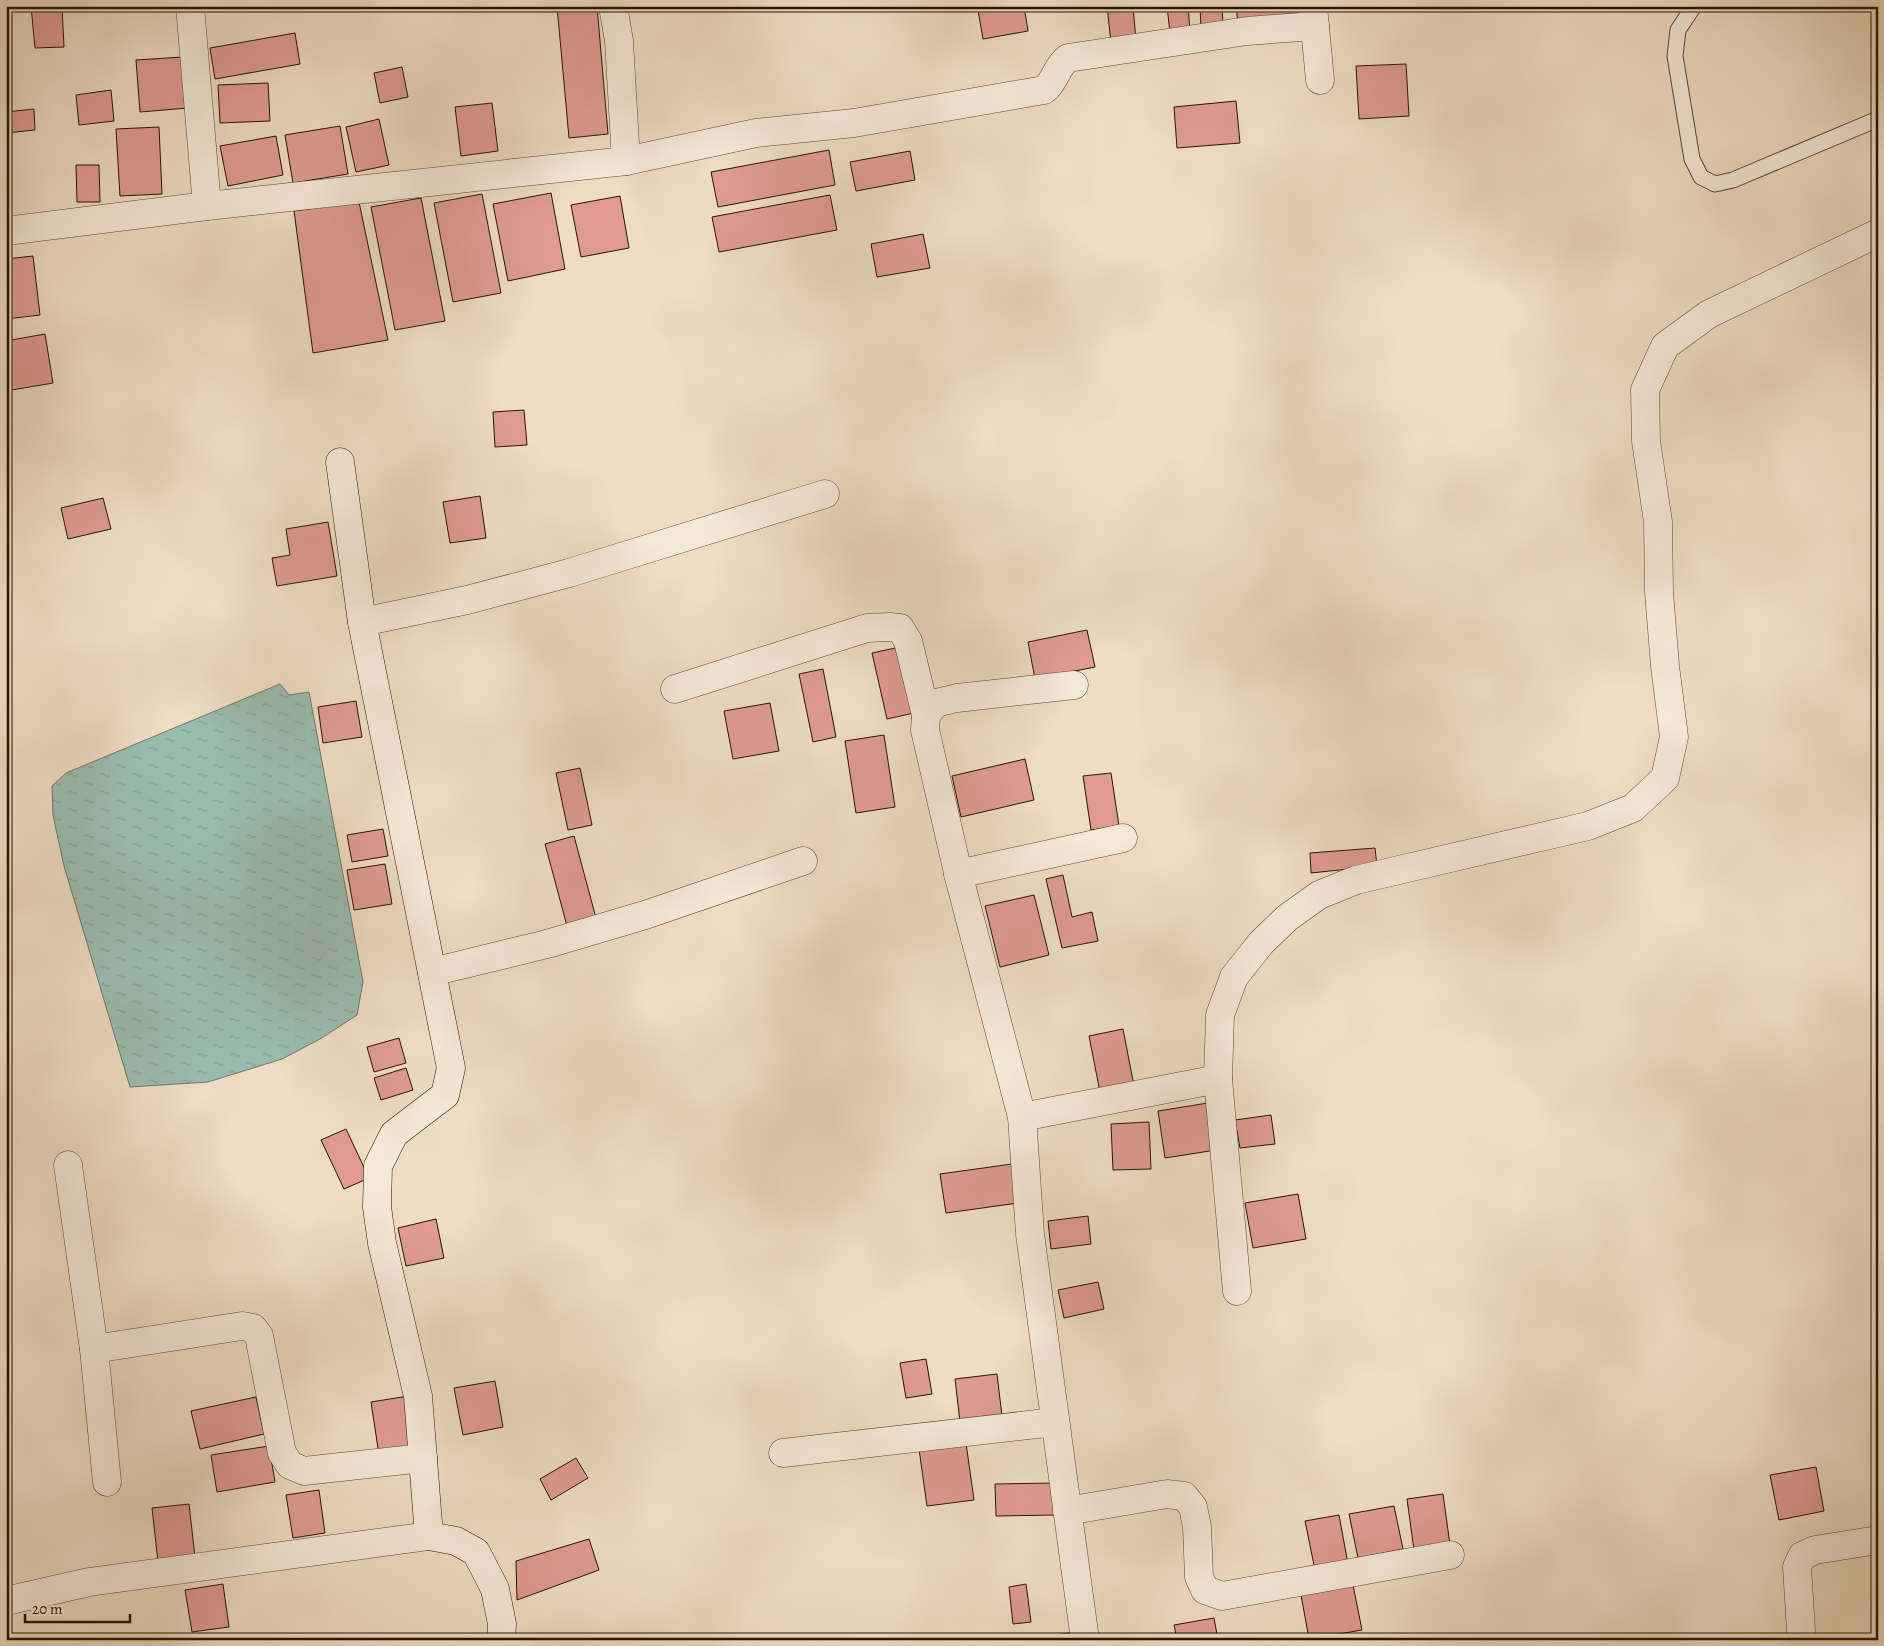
<svg xmlns="http://www.w3.org/2000/svg" width="1884" height="1646" viewBox="0 0 1884 1646" font-family="Alegreya,serif">
<defs>
<pattern id="water-ripples" width="26" height="14" patternUnits="userSpaceOnUse" patternTransform="scale(1.25)"><rect width="26" height="14" fill="#9abcaf"/><path d="M2 4q2-2 4 0t4 0M15 11q2-2 4 0t4 0" fill="none" stroke="#85a195"/></pattern>
</defs>
<rect width="100%" height="100%" fill="#eedcc3"/>
<filter id="stains"><feTurbulence type="fractalNoise" baseFrequency=".004" numOctaves="4"/><feColorMatrix values="0 0 0 0 .2 0 0 0 0 .09 0 0 0 0 .02 0 0 0 .5 -.17"/></filter>
<radialGradient id="worn" r=".72"><stop offset=".6" stop-color="#630" stop-opacity="0"/><stop offset="1" stop-color="#630" stop-opacity=".3"/></radialGradient>
<polygon fill="url(#water-ripples)" stroke="#6c786b" points="280,684 289,695 309,692 363,982 357,1015 320,1039 282,1059 208,1082 130,1087 64,866 53,815 52,786 66,773"/>
<g fill="#df9b92" stroke="#281304">
<polygon points="31,6 62,6 64,47 35,48"/>
<polygon points="557,6 597,6 608,134 569,138"/>
<polygon points="998,6 1024,6 1028,31 983,39 978,10"/>
<polygon points="1107,6 1133,6 1136,41 1111,43"/>
<polygon points="1167,6 1188,6 1190,31 1170,33"/>
<polygon points="1200,6 1222,6 1223,25 1201,28"/>
<polygon points="1236,6 1310,6 1311,17 1238,24"/>
<polygon points="295,33 300,64 215,79 210,48"/>
<polygon points="183,57 188,108 140,112 136,60"/>
<polygon points="1406,64 1409,116 1359,119 1356,66"/>
<polygon points="402,67 408,97 380,103 374,73"/>
<polygon points="268,83 270,121 220,123 218,85"/>
<polygon points="111,90 114,121 79,125 76,95"/>
<polygon points="1236,101 1240,143 1177,148 1174,107"/>
<polygon points="492,103 498,151 461,156 455,107"/>
<polygon points="34,109 35,130 6,133 6,112"/>
<polygon points="379,119 389,165 356,172 346,127"/>
<polygon points="340,126 348,174 293,183 285,135"/>
<polygon points="159,127 162,194 120,196 116,129"/>
<polygon points="276,136 283,175 228,186 220,146"/>
<polygon points="829,150 835,185 718,207 711,172"/>
<polygon points="910,151 915,180 856,191 850,162"/>
<polygon points="76,165 99,165 100,202 77,202"/>
<polygon points="551,193 565,269 508,281 493,204"/>
<polygon points="482,194 501,293 453,302 434,203"/>
<polygon points="830,195 837,230 719,252 712,217"/>
<polygon points="620,196 629,248 581,257 571,205"/>
<polygon points="421,198 445,321 395,330 371,207"/>
<polygon points="359,202 388,340 313,353 294,211"/>
<polygon points="923,234 930,268 877,277 871,244"/>
<polygon points="33,256 40,315 6,319 6,259"/>
<polygon points="45,334 53,383 6,391 6,341"/>
<polygon points="524,410 527,445 495,447 493,412"/>
<polygon points="480,496 486,538 450,543 443,502"/>
<polygon points="103,498 111,529 68,539 61,508"/>
<polygon points="328,522 337,576 277,586 272,558 290,555 286,529"/>
<polygon points="1087,630 1095,667 1035,679 1028,642"/>
<polygon points="900,647 914,713 887,719 872,653"/>
<polygon points="823,669 836,737 813,742 799,674"/>
<polygon points="356,701 362,737 323,743 318,707"/>
<polygon points="770,703 779,751 733,759 724,711"/>
<polygon points="884,735 895,807 856,813 845,741"/>
<polygon points="1025,759 1034,800 961,817 952,776"/>
<polygon points="580,768 592,825 568,830 556,773"/>
<polygon points="1111,773 1119,826 1091,830 1083,776"/>
<polygon points="383,829 388,856 352,862 347,835"/>
<polygon points="574,836 596,918 567,926 545,844"/>
<polygon points="1375,848 1377,866 1311,873 1310,853"/>
<polygon points="385,864 392,904 354,910 347,870"/>
<polygon points="1063,875 1072,917 1092,912 1098,941 1062,948 1046,879"/>
<polygon points="1034,895 1049,955 1000,967 985,906"/>
<polygon points="1123,1029 1134,1086 1100,1092 1089,1036"/>
<polygon points="399,1038 406,1063 374,1072 367,1047"/>
<polygon points="406,1068 413,1090 381,1100 374,1078"/>
<polygon points="1208,1103 1216,1150 1165,1158 1158,1111"/>
<polygon points="1271,1115 1275,1144 1240,1148 1235,1120"/>
<polygon points="1149,1122 1151,1169 1113,1170 1111,1124"/>
<polygon points="346,1129 369,1178 344,1189 321,1140"/>
<polygon points="1012,1164 1018,1203 946,1213 940,1174"/>
<polygon points="1298,1194 1306,1239 1253,1248 1245,1203"/>
<polygon points="1088,1216 1091,1244 1051,1249 1048,1221"/>
<polygon points="436,1219 444,1258 406,1266 398,1228"/>
<polygon points="1098,1282 1104,1309 1064,1318 1058,1290"/>
<polygon points="926,1359 932,1394 906,1398 900,1363"/>
<polygon points="997,1374 1002,1416 960,1422 955,1379"/>
<polygon points="495,1381 503,1427 463,1435 454,1388"/>
<polygon points="408,1396 416,1450 379,1455 371,1402"/>
<polygon points="256,1397 264,1434 200,1449 191,1411"/>
<polygon points="966,1443 974,1500 927,1506 919,1449"/>
<polygon points="269,1446 275,1482 217,1492 211,1455"/>
<polygon points="576,1458 588,1478 551,1500 540,1479"/>
<polygon points="1816,1467 1824,1511 1779,1520 1770,1475"/>
<polygon points="1054,1483 1055,1515 996,1516 995,1484"/>
<polygon points="319,1490 325,1533 293,1538 286,1495"/>
<polygon points="1443,1494 1450,1545 1414,1550 1407,1499"/>
<polygon points="189,1504 195,1557 158,1562 152,1508"/>
<polygon points="1394,1506 1403,1549 1358,1558 1349,1514"/>
<polygon points="1339,1515 1348,1564 1315,1570 1305,1521"/>
<polygon points="589,1539 599,1570 517,1600 516,1561"/>
<polygon points="223,1584 229,1627 192,1632 185,1590"/>
<polygon points="1026,1584 1031,1622 1013,1624 1009,1587"/>
<polygon points="1353,1585 1362,1630 1309,1639 1301,1595"/>
<polygon points="1214,1618 1218,1640 1177,1640 1174,1625"/>
<polygon points="1069,1633 1070,1640 1040,1640 1039,1637"/>
</g>
<g fill="none" stroke-linecap="round" stroke-linejoin="round">
<defs>
<polyline id="lane" points="1694,6 1678,30 1675,56 1692,159 1701,177 1715,184 1733,180 1878,119"/>
<g id="street">
<polyline points="190,6 207,206"/>
<polyline points="613,6 619,41 626,161"/>
<polyline points="1313,6 1320,80"/>
<path d="M6,231L207,206L626,161L756,133L854,123L1044,90C1056,81 1055,68 1068,58L1247,31L1315,26"/>
<polyline points="362,622 467,600 569,573 825,494"/>
<polyline points="1074,685 957,698 936,703 926,715 925,730 960,881 1022,1117 1030,1234 1085,1640"/>
<polyline points="675,689 867,628 890,627 900,628 908,641 926,715"/>
<polyline points="958,874 1123,838"/>
<polyline points="432,972 547,944 645,915 803,861"/>
<polyline points="1022,1117 1218,1079"/>
<polyline points="68,1165 94,1349 107,1482"/>
<polyline points="1237,1291 1218,1079 1220,1015 1234,977 1261,943 1287,918 1319,895 1356,880 1588,826 1633,808 1665,778 1674,737 1665,666 1659,592 1658,522 1646,441 1645,390 1665,346 1709,314 1878,233"/>
<polyline points="94,1349 242,1326 253,1328 259,1336 282,1453 290,1465 304,1471 423,1458"/>
<polyline points="783,1453 1055,1422"/>
<polyline points="1067,1511 1167,1494 1184,1496 1193,1507 1197,1527 1199,1577 1205,1590 1222,1596 1450,1555"/>
<polyline points="6,1601 89,1582 429,1536"/>
<polyline points="1801,1630 1797,1567 1802,1556 1815,1550 1878,1540"/>
</g>
<polyline id="secondary" points="340,462 362,622 451,1068 445,1095 394,1134 378,1166 377,1207 382,1243 418,1396 429,1536 456,1541 476,1552 495,1589 502,1624 501,1640"/>
</defs>
<use href="#lane" stroke="#5a4534" stroke-width="17"/>
<use href="#street" stroke="#5a4534" stroke-width="29"/>
<use href="#secondary" stroke="#281304" stroke-width="29"/>
<use href="#lane" stroke="#f4e8d8" stroke-width="15"/>
<use href="#street" stroke="#f4e8d8" stroke-width="28"/>
<use href="#secondary" stroke="#f4e8d8" stroke-width="28"/>
</g>
<rect width="1884" height="1646" fill="none" stroke="#eedcc3" stroke-width="25"/>
<rect x="8" y="8" width="1869" height="1631" fill="none" stroke="#281304" stroke-width="2.5"/>
<rect x="12" y="12" width="1859" height="1621" fill="none" stroke="#281304"/>
<path d="M25 1614v8h105v-8" fill="none" stroke="#281304" stroke-width="2.5"/>
<text x="32" y="1614" font-size="15" fill="#281304" stroke="#f4e8d8" stroke-width="4" paint-order="stroke">20 m</text>
<rect width="100%" height="100%" filter="url(#stains)"/>
<rect width="100%" height="100%" fill="url(#worn)"/>
</svg>
